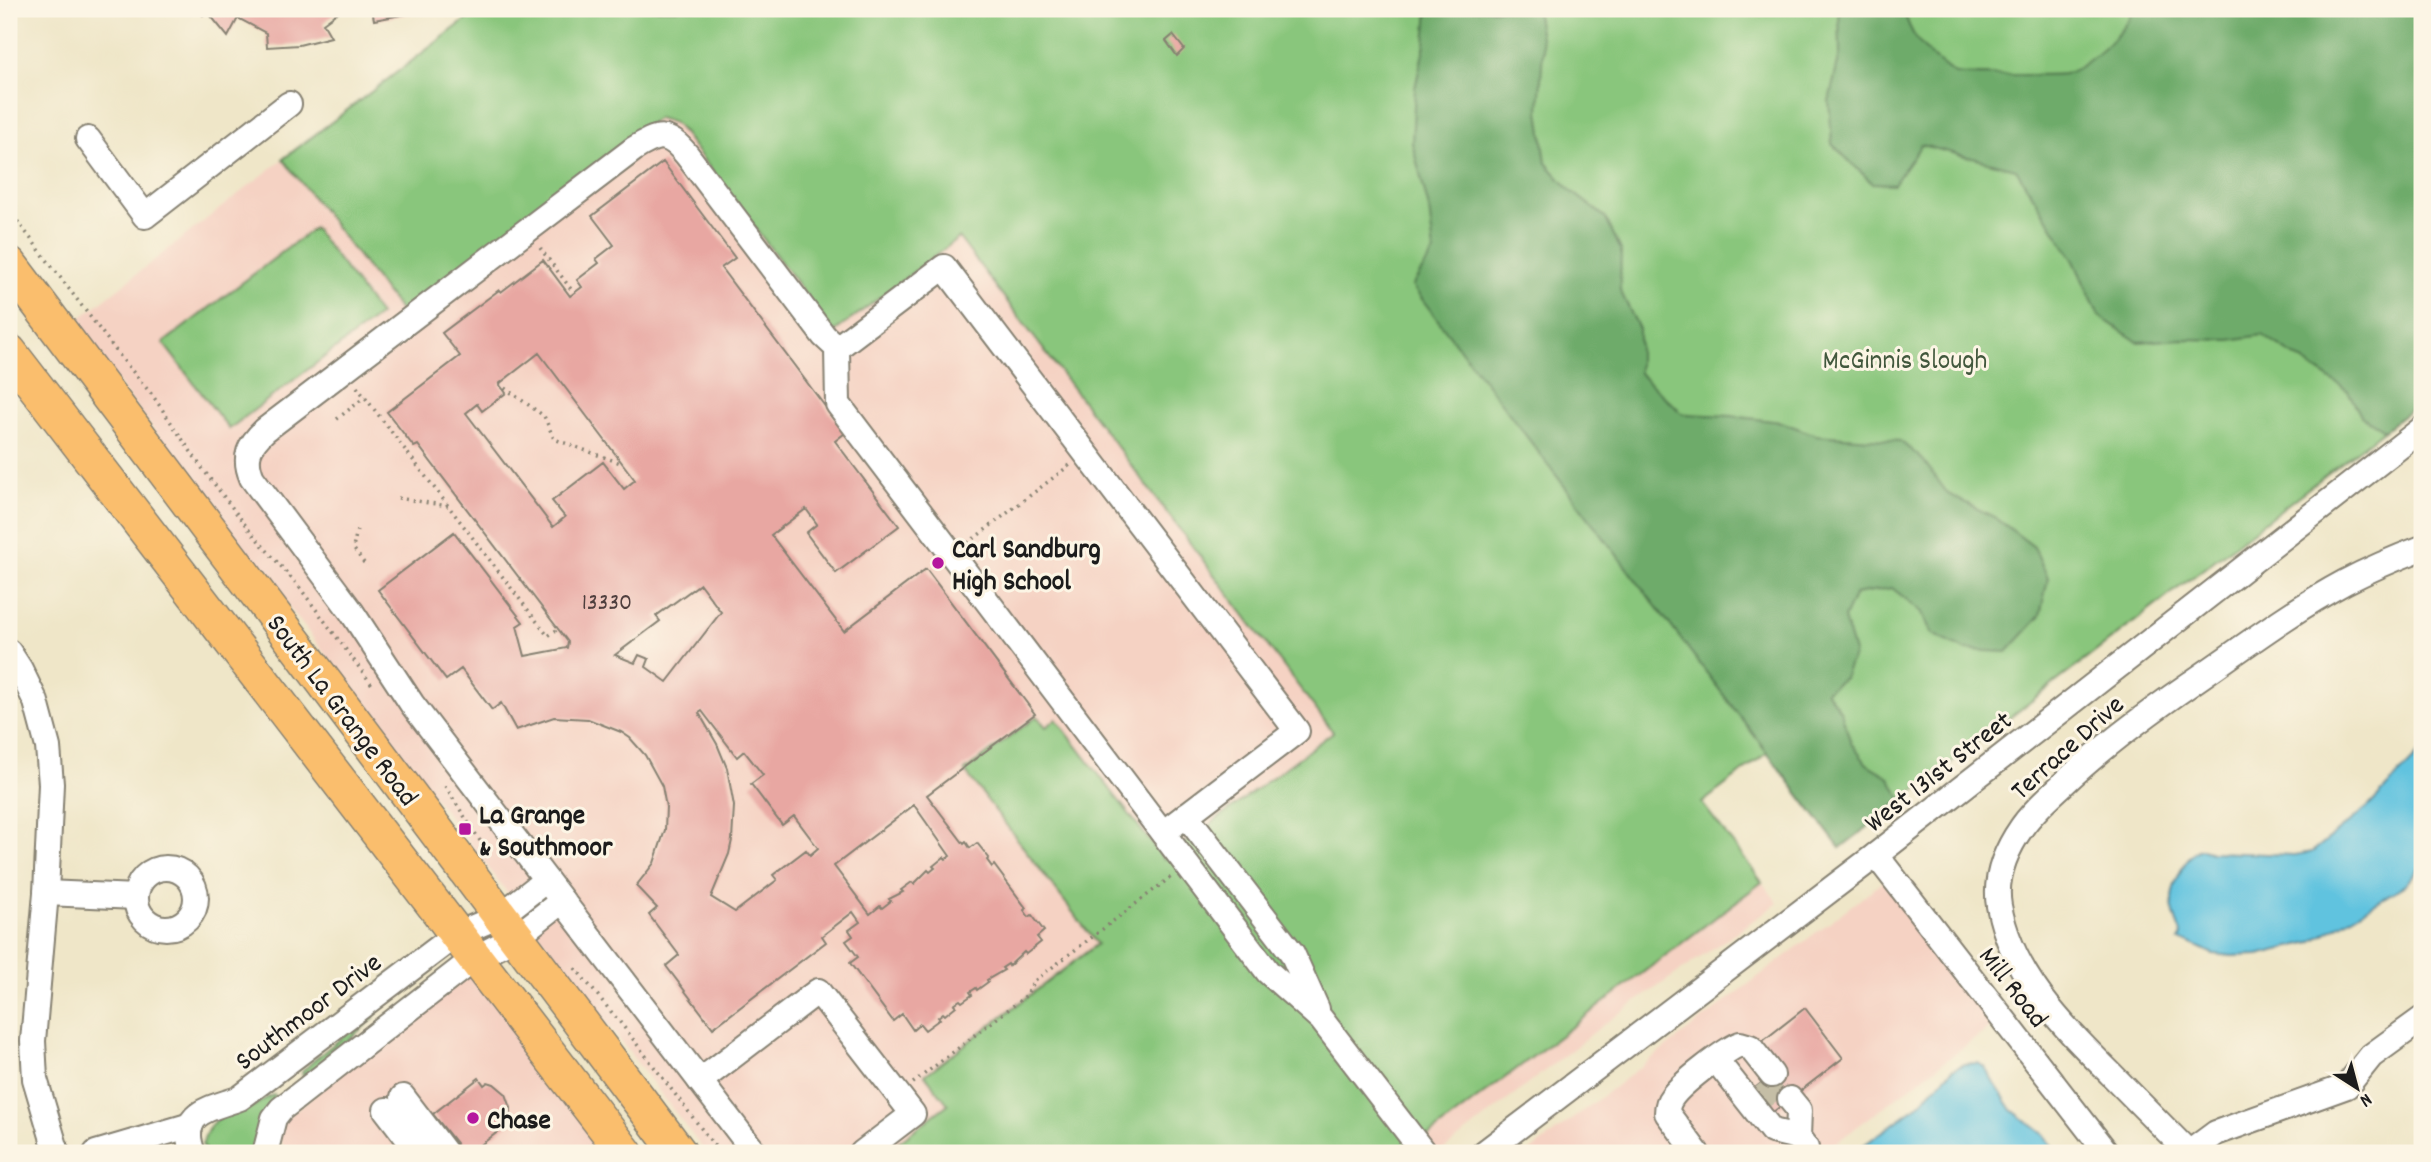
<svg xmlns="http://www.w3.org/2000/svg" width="2431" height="1162" viewBox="0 0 2431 1162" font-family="Dekko,sans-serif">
<rect width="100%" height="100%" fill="#fcf5e5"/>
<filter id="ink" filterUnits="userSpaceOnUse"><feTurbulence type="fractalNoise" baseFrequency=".0143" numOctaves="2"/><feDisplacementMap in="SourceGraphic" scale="14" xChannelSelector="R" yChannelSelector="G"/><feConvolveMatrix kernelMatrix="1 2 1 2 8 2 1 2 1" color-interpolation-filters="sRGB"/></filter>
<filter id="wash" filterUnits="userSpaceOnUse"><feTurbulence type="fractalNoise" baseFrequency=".00686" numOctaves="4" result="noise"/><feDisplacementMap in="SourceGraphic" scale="28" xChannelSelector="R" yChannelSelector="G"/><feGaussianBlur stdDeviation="1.57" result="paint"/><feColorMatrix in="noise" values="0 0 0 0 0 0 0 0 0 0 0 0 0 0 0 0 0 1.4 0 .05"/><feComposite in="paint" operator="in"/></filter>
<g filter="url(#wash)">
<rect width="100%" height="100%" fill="#efe6c8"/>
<g fill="#f5d2c3">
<polygon points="480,9 1200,9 1768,753 1702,803 1778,903 1607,1022 1440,1153 706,1153 73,324 283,159"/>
<polygon points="1886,879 1996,1023 1822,1153 1528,1153"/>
<polygon points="473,964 618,1153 289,1153 274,1133 274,1128"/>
</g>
<g fill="#89c67b" stroke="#52714c" stroke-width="2">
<polygon points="480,9 2422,9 2422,401 1840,848 1767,753 1702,803 1762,882 1406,1153 884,1153 948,1104 925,1075 1097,944 965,771 1037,716 1046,727 1056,719 1164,859 1333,732 959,238 834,332 683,133 674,123 658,118 402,313 283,159"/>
<polygon points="314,228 380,315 229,429 163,343"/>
<polygon points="371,1014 374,1015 374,1018 307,1075 303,1076 302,1072 314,1060"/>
<path d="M274,1095L277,1100C256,1123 261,1125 254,1153H207L202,1145C213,1109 225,1119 253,1106C261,1102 266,1097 274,1095Z"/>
</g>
<g fill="#6eab6b" stroke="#456444" stroke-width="2">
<polygon points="1428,9 1536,9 1543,49 1539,110 1546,163 1570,190 1605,217 1621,250 1620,290 1639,329 1639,373 1683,414 1732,416 1781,422 1816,435 1900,441 1923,460 1948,494 1996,518 2034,547 2048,578 2040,616 2007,652 1965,650 1932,634 1921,611 1892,588 1855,594 1844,618 1854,653 1844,678 1826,691 1841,712 1851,743 1867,764 1889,777 1902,800 1840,848 1412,286 1434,252 1429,209 1412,143 1415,88 1425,44"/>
<path d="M1839,9H1904C1909,34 1922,49 1943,65C1946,67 1952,73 1956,74C1962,76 2056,75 2064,74C2085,68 2129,30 2132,9H2422V401L2384,430L2361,416L2348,391L2262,335L2230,340L2182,339L2138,342L2099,316L2074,261L2016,169L1921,145L1894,184L1872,183L1832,144L1829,101L1840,54Z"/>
</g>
<g fill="#61c3df" stroke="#3e707e" stroke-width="2">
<path d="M2422,751V865L2405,885L2311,942L2258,955L2232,956L2213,954L2188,942L2179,941L2182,936C2178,925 2173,915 2172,903C2171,889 2185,853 2201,849C2203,849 2209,851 2212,852L2294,855L2312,852L2368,807Z"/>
<polygon points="1978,1063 1984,1067 2012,1110 2042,1133 2059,1153 1853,1153 1915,1108 1952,1070 1965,1064"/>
</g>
<g id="blocks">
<g fill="#e8a7a2" fill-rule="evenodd">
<polygon points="198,9 342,9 323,23 331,37 299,45 267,47 266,33 238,18 228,37 207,11 203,15"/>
<polygon points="372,9 428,9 428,10 374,20"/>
<polygon points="1173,35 1184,49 1177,56 1166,41"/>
<path d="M663,162L735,258L721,268L845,433L835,441L899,526L836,573L806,533L817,524L806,509L771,535L844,631L926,569L1035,714L927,795L964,844L966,842L970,848L977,843L989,858L987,860L992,867L994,865L1026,908L1024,910L1029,917L1032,915L1044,931L1037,937L1041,942L1026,954L1024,952L1009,966L1008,964L1002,968L1004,970L987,980L988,982L977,990L976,988L970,992L972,995L962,1002L960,1000L954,1004L956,1006L945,1015L943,1013L938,1017L940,1019L925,1030L920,1024L913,1030L902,1014L893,1021L850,963L858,957L846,941L853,936L849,930L860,922L853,912L822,936L826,942L713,1028L666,966L679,955L649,915L657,908L636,886L654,863L665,830L666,807L662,786L645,755L630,738L621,732L588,719L554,717L516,730L501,703L492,710L461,669L446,680L378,590L454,532L523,622L517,626L525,656L567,648L568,642L418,445L414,447L387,412L460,356L442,333L499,290L501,292L543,260L570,296L582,287L577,280L599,263L596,259L614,245L592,216ZM539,353L635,480L624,489L603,462L552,501L565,517L553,527L466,413L477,404L482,411L506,393L499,384ZM700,584L721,612L667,682L646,667L649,659L639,655L635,663L615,655L660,621L656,616ZM702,711L737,757L744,751L763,775L751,784L782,825L794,816L818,848L810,855L806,850L773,875L777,880L735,912L711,897L729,854L732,840L734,806L727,768L717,744L699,713ZM914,805L950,856L946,859L944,857L933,866L935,868L930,872L928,870L914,884L912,882L901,890L903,892L889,899L891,901L882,908L880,906L870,914L834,866Z"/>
<polygon points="1805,1008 1843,1058 1764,1119 1746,1095 1779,1069 1759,1044"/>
<polygon points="479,1078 484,1085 488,1082 494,1084 506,1094 511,1108 511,1113 508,1116 512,1121 470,1153 443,1153 456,1143 433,1114"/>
</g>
</g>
</g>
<g filter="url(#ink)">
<use href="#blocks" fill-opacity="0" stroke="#868172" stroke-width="2"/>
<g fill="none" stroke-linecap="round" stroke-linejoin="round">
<polyline stroke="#c5bea6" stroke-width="24" stroke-dasharray="24 12" stroke-linecap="butt" points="1762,1082 1781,1106"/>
<defs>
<g id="minor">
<polyline points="88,139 145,216 289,104"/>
<polyline points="837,348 944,267 1297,731 1163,833"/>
<polyline points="9,652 20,669 36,702 48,747 51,784 46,893 33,1041 35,1079 57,1153"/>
<polyline points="1186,815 1292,953 1317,1009"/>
<polyline points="1876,855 2107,1153"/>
<circle cx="166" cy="898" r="30"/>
<polyline points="46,893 136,897"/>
<polyline points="1716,1060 1772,1131 1798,1137"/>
<polyline points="700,1081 818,991 913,1114 862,1153"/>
<polyline points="403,1097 445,1152"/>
<polyline points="1790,1099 1799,1110 1798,1137 1806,1148"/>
<polyline points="386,1110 419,1153"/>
<polyline points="96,1153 191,1125"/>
<path d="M193,1153C177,1111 211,1109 240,1098L457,934L500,916L546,880"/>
<polyline points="265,1153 274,1118 281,1109 475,958 516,937 562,901"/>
<path d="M755,1153L412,704L351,611L252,478C243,457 249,445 265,430L634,149C658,134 667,131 687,155L824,336L837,348L838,404L1268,972L1321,1019L1424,1153"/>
<polyline points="1484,1153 1876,855 2422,429"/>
<path d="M1697,1153L1667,1113C1667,1106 1668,1102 1672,1097C1681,1084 1725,1050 1740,1044L1750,1047L1772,1075"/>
<path d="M2189,1153C2163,1127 2137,1100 2111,1074C2063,1026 2012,976 1999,906C1994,877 2006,850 2022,827C2033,811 2048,798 2062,785C2102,747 2145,715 2190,684C2241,649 2291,611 2345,582C2370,569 2396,558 2422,548"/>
<polyline points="2189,1153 2216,1133 2347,1086 2371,1056 2422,1019"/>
</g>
<g id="highway">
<polyline points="9,264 679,1153"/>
<polyline points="9,352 625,1153"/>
</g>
</defs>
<use href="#minor" stroke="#868172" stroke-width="28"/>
<use href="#highway" stroke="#868172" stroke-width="38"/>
<g stroke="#868172" stroke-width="3.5" stroke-dasharray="2 5" stroke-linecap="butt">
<polyline points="9,210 123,360 153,396 202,468 250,531 300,588 373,686"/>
<polyline points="540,248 574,293"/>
<polyline points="499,384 544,416 554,439 623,464"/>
<polyline points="357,387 548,636 558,629"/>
<polyline points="337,419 365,397"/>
<polyline points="398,498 448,506"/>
<polyline points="357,530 353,548 367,567"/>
<polyline points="968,543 1070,465"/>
<polyline points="445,786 484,847"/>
<polyline points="575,968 623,1026 720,1153"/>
<polyline points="913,1083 1027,995 1033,982 1171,877"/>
</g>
<use href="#minor" stroke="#fff" stroke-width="24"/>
<use href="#highway" stroke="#fabe6d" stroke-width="35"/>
</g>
</g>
<g fill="#b5179e" stroke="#fcf5e5" stroke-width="2.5">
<circle cx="938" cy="563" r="7"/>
<rect x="458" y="822" width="14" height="14" rx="3.5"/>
<circle cx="473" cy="1118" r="7"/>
</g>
<g text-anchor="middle" stroke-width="6" stroke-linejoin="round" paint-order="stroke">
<g font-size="24" fill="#4f3f3e">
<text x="607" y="609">13330</text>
</g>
<g font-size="28" fill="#42583d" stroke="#fcf5e5">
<text x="1905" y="368">McGinnis Slough</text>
</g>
<g font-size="28" font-weight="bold" fill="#1c1c1c" stroke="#fcf5e5" text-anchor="start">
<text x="952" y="557">Carl Sandburg<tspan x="952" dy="32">High School</tspan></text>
<text x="479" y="823">La Grange<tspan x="479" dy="32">&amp; Southmoor</tspan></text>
<text x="487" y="1128">Chase</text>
</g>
<g font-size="28" fill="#1c1c1c" stroke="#fcf5e5">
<text transform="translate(344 709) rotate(53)" y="10">South La Grange Road</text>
<text transform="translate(2066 746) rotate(-42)" y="10">Terrace Drive</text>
<text transform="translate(1937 770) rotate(-38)" y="10">West 131st Street</text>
<text transform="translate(2015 986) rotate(52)" y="10">Mill Road</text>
<text transform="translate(307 1010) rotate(-37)" y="10">Southmoor Drive</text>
</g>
</g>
<rect width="2431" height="1162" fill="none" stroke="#fcf5e5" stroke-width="35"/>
<g transform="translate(2357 1088) rotate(144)" stroke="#fcf5e5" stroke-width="5" paint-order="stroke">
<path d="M0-5L12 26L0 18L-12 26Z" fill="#1c1c1c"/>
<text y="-10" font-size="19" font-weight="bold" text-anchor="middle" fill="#1c1c1c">N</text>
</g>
</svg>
